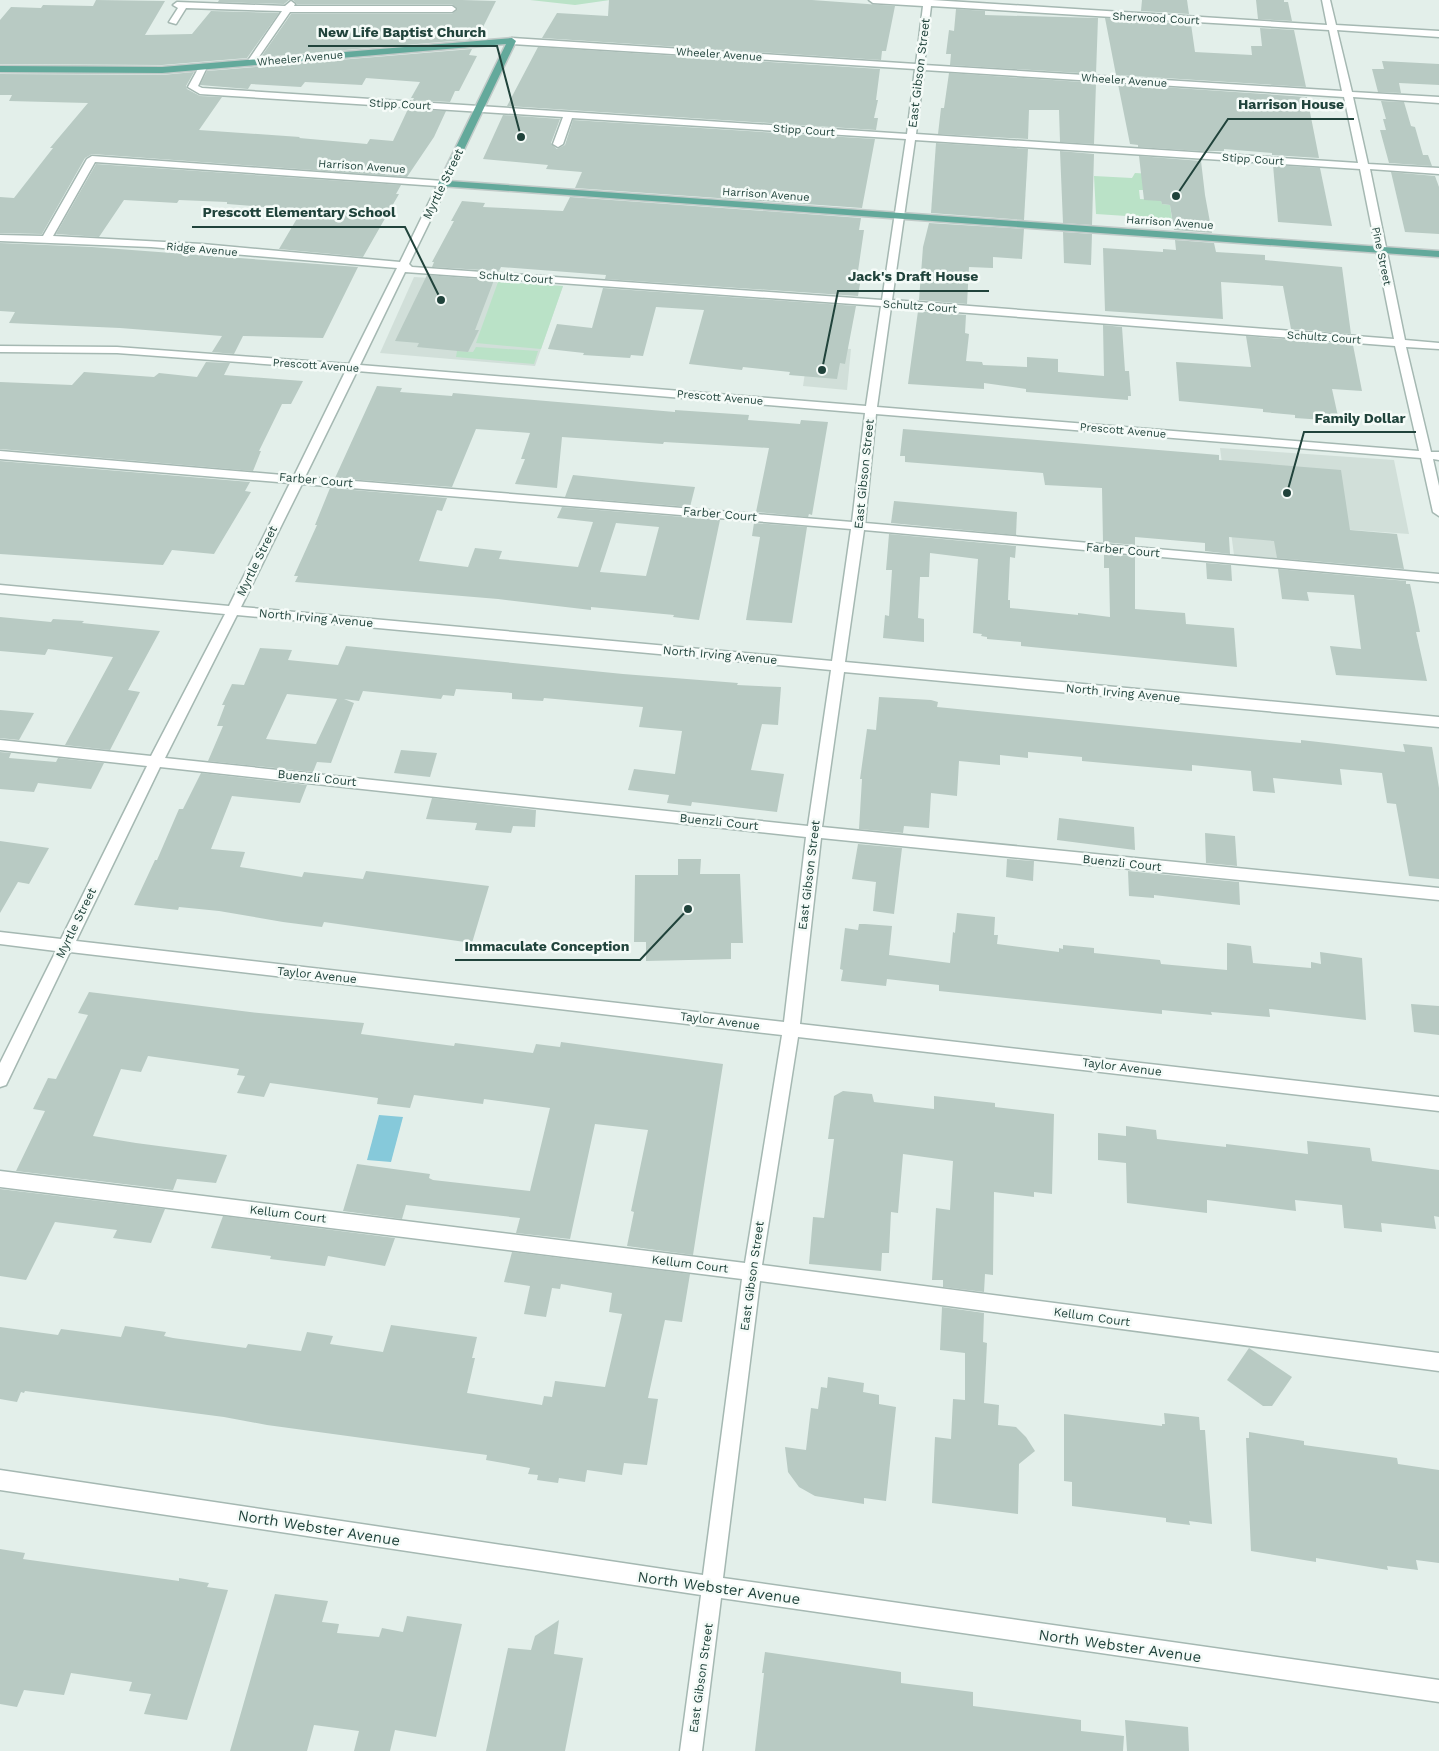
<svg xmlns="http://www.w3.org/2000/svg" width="1439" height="1751" viewBox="0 0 1439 1751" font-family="'Work Sans',sans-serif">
<rect width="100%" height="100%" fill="#e3efea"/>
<g fill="#d1dfd9">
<polygon points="414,277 563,286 535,366 380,353"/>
<polygon points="809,346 851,349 847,390 803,386"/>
<polygon points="1220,448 1394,460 1409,534 1311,527 1314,561 1234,555"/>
</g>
<g fill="#bae2c7">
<polygon points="530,0 610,0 575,5"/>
<polygon points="1135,173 1153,174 1143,190 1139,190 1140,199 1161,200 1162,204 1170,205 1172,219 1096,214 1094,176 1132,178"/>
<polygon points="498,282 563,286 541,349 476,343"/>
<polygon points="476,347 538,351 534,364 456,357 457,351 473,352"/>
</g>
<polygon fill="#86c9da" points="379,1115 403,1117 391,1162 367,1160"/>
<g fill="#b8cac3" fill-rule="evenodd">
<polygon points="96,0 165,1 145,35 192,34 211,11 279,13 247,58 162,65 0,64 0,20 11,7 41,8 43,5 93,6"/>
<polygon points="219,0 289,0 284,4 218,2"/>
<polygon points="293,0 462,0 496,1 477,39 261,57 291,14 452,14 458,9 452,4 297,4"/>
<polygon points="609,0 812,0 895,6 886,51 882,51 881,60 542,38 557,13 608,16"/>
<polygon points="1142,0 1187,0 1189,14 1141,11"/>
<polygon points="1256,0 1284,0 1284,2 1288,2 1292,21 1258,19"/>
<polygon points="956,9 985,11 985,15 1098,18 1096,74 950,65 951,54 946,54 949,30 954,31"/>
<polygon points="1105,18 1191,24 1195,52 1252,55 1251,46 1262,46 1260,28 1294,30 1306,87 1116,75"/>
<polygon points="538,47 880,69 876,100 878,100 874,118 878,118 876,130 507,106"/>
<polygon points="472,49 469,55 477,56 459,91 455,91 450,102 413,100 414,98 411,98 420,82 366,78 362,85 305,82 301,87 251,84 248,89 200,85 207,71"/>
<polygon points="1382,61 1439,64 1439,85 1399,83 1401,93 1378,92 1372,69 1384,69"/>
<polygon points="194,72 186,86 187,89 200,96 222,97 199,130 300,137 299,138 367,144 370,139 393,141 408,109 446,111 434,137 407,177 92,154 85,158 42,234 0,233 0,197 14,198 53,148 50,148 88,103 9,101 12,95 0,95 0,74 162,75"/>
<polygon points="949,73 1096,83 1094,144 1060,142 1059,110 1029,110 1028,139 938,134 941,108 944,108"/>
<polygon points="1118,84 1307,97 1319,158 1272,155 1272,153 1224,149 1224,151 1200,151 1138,147 1138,145 1130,144"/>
<polygon points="1381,101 1404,102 1411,126 1415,127 1423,155 1428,155 1432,166 1389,163 1380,130 1386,130 1383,119 1386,119"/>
<polygon points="503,115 560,119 551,143 557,149 565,145 573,120 875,139 862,208 575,188 582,172 546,169 548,165 483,159"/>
<polygon points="936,143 1028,149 1024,220 931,213"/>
<polygon points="1060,151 1094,154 1092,225 1063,223"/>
<polygon points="1139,156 1201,161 1205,195 1212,233 1174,230 1170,205 1162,204 1161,201 1144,200"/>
<polygon points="96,164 401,185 396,194 399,194 363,257 279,249 302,210 227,204 227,202 179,200 177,203 124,200 99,237 56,234"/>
<polygon points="1273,165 1320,168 1332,226 1278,222"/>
<polygon points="1391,172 1435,176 1439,187 1439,234 1405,232"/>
<polygon points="570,197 861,218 859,230 864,230 857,278 861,278 858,296 605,279 606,275 501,267 499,271 432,267 434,262 432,262 454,221 451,221 462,201 485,203 483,207 563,211"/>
<polygon points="929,223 1024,229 1022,259 993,257 993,268 969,267 967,304 919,300 923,247"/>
<polygon points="1063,232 1092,234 1091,265 1064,263"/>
<polygon points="1175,240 1214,243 1216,252 1265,255 1265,260 1342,267 1351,334 1291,329 1283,286 1221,282 1223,319 1105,311 1103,248 1163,252 1163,249 1176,250"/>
<polygon points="0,243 92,247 358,267 323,338 243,336 234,354 212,352 222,336 120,328 9,323 15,312 0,311"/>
<polygon points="427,275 494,280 475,330 479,330 468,352 417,347 419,343 395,341"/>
<polygon points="603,288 856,306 845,364 840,363 837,379 789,375 790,372 743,367 742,370 689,364 704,310 656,307 643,356 631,355 630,358 583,355 584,353 548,349 557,324 592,328"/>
<polygon points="918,311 966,315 965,333 969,334 966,361 982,362 983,365 1027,367 1027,357 1058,359 1058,372 1104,376 1103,325 1122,327 1125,371 1129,371 1131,396 1128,396 1128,400 1026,392 1026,389 984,383 984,389 908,384"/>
<polygon points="1246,336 1353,345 1362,391 1332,389 1339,421 1295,418 1295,415 1263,412 1263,409 1179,401 1176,362 1251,367"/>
<polygon points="206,362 230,363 224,375 303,381 291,404 282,404 259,451 261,451 253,471 0,449 0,382 72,385 84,372 154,377 159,373 197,377"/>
<polygon points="377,386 402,388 400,392 452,396 453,393 675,412 675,410 749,415 748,420 800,424 801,420 828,422 812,515 809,514 808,517 756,512 769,448 664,442 663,444 562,437 557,488 515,484 525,459 521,459 530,433 476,429 452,487 335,478"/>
<polygon points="903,429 1219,455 1219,460 1341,470 1350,530 1397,534 1404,569 1277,558 1274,541 1229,537 1230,554 1205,551 1205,543 1147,538 1135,537 1135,545 1103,542 1102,488 1045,485 1043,473 905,462 905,456 900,456"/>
<polygon points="0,461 250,482 245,491 251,492 214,554 172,550 163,565 0,554"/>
<polygon points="573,475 641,482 695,487 690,507 565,497"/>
<path d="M330,488L447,498L442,511L437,510L419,561L468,567L475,548L502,551L499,559L578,567L593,522L557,518L562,507L720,520L699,620L673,617L674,615L591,607V610L498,599L295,582L298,576H294L317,525H315ZM616,523L659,527L646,576L600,572Z"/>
<polygon points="894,501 1017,512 1016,535 891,523"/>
<polygon points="754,523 807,527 792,623 746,620 760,537 752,536"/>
<polygon points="889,534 1016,546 1015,558 1010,557 1008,600 1010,600 1010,608 1078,615 1078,613 1110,617 1109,568 1104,568 1104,554 1135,556 1135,609 1185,613 1186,624 1234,628 1237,667 1021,646 1021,642 987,639 987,637 981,636 982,634 973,633 978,559 930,553 929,577 920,577 918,618 924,619 924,642 883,638 885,615 889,616 892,570 886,570"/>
<polygon points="1206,563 1231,565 1232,581 1207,579"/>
<polygon points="1278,569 1406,581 1406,584 1410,584 1415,607 1420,632 1416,632 1427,681 1336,675 1330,646 1361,649 1354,595 1307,592 1309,601 1282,599"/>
<polygon points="0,617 51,622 53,619 84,621 82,623 160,631 128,690 140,692 110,750 65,745 113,657 48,649 45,655 0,651"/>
<path d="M346,646L623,674L738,683L737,685L781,687L778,725L762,724L751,770L784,774L777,812L692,802L691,806L667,803L669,795L628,790L634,769L675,774L682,731L639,727L643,707L544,698L543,701L512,699V693L456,689L454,696L443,695L441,699L363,691L359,701L344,699L354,703L331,763L317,762L313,772L208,761L223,726H217L225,705H222L232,684L244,685L260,648L292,650L288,660L338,665ZM287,694L337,699L316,744L266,739Z"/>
<polygon points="879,697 931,700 938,702 937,707 1301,743 1301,740 1336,744 1405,752 1403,744 1432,747 1439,788 1439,879 1409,876 1396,804 1387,803 1382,773 1340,769 1342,785 1273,778 1275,793 1253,791 1251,771 1192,765 1192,771 1082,761 1082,757 1028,752 1028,758 1000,755 1000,765 959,761 957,796 931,793 929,828 904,826 903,833 859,829 862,779 860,779 867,729 876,730"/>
<polygon points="0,710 34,713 19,740 0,738"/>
<polygon points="401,750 437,753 430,777 394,773"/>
<polygon points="0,752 11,753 9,758 56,762 58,758 104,763 91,789 38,783 34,792 0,789"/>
<polygon points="201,773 307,785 300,803 232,796 211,849 245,852 240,867 302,877 304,872 363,879 366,871 489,886 472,943 324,922 322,927 283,922 219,911 179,907 178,910 134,905 155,860 157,860 179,809 183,809"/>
<polygon points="432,798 536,810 535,827 513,826 511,833 475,830 477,823 426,819"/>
<polygon points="1059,818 1134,827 1135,850 1057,840"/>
<polygon points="1205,833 1235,836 1237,866 1206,863"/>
<polygon points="0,841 49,848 29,884 18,882 0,913"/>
<polygon points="858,844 902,848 894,914 873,911 876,882 852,879"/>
<polygon points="678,859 701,859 700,874 740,874 743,943 731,943 731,959 646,961 646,942 634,942 635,875 678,875"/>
<polygon points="1007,859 1034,861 1033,881 1006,877"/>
<polygon points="1128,871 1239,882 1240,905 1154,895 1154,898 1129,896"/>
<polygon points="957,913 995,917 994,935 998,935 997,944 1059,952 1059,948 1063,949 1063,945 1094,948 1094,953 1160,960 1161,964 1227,970 1227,943 1251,946 1253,963 1311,968 1311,962 1321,964 1320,952 1362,958 1366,1020 1269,1009 1270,1017 1211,1012 1212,1015 1162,1010 1162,1014 939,991 939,985 887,979 886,986 841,981 843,970 840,969 845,928 858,930 859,924 865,924 892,926 889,955 950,963 953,932 955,933"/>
<polygon points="89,992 259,1013 364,1023 361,1034 454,1046 455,1043 533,1053 536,1044 560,1047 561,1042 723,1064 693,1255 627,1246 634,1212 631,1211 648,1130 595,1124 570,1239 516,1233 520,1218 406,1205 402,1219 343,1211 357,1164 430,1174 429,1178 433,1180 530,1191 550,1108 484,1099 483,1104 414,1095 410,1108 377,1104 378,1098 270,1083 264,1097 237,1093 245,1076 237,1075 239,1069 148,1056 141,1072 121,1069 93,1136 136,1143 227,1155 216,1183 177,1179 173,1190 16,1171 45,1111 33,1109 48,1078 56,1079 88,1015 78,1013"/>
<polygon points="1411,1004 1439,1006 1439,1035 1414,1032"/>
<polygon points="843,1091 872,1094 874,1102 934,1109 934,1096 995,1103 995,1107 1054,1114 1052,1194 1034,1192 1034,1197 994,1192 993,1275 985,1274 984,1292 943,1287 943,1280 932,1280 936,1208 950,1210 953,1161 903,1154 898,1213 891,1212 889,1253 882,1253 881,1271 809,1264 813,1217 824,1218 834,1139 828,1139 834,1096"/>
<polygon points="1126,1126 1156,1130 1157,1139 1226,1147 1226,1144 1308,1154 1307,1141 1370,1148 1372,1161 1439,1170 1439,1217 1434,1216 1436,1229 1381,1223 1382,1232 1344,1228 1342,1205 1295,1200 1296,1211 1207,1200 1207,1213 1127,1203 1126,1163 1098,1160 1098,1133 1126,1136"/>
<polygon points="0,1189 165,1209 151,1243 113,1238 117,1230 55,1222 26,1280 0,1276"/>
<polygon points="223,1216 395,1238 385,1266 328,1256 325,1266 270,1259 271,1256 211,1248"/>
<polygon points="512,1252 690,1274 682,1322 665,1320 648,1398 658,1399 647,1465 624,1463 622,1475 587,1470 585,1482 559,1478 558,1483 537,1480 538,1475 528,1474 530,1468 486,1460 487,1455 267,1425 224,1417 25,1391 24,1393 21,1392 17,1402 0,1399 0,1327 58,1335 61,1329 121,1337 125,1326 166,1332 164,1336 173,1338 246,1348 248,1344 301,1351 307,1332 333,1336 330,1344 383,1352 391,1325 477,1337 472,1358 475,1358 467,1393 542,1405 544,1396 552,1397 555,1381 605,1387 622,1314 609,1312 612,1293 561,1284 560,1289 552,1288 546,1317 524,1314 530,1286 504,1282"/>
<polygon points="942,1307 984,1313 983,1342 987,1343 984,1403 999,1405 998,1425 1016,1427 1026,1437 1035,1451 1019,1464 1018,1514 932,1503 935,1437 951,1439 953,1399 965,1400 965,1353 940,1350"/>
<polygon points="1249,1348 1292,1377 1272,1406 1263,1406 1227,1380"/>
<polygon points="828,1377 864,1383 863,1392 879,1395 879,1404 896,1407 886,1501 864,1498 864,1504 815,1496 799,1487 788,1472 785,1447 806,1450 811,1408 818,1409 821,1387 827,1388"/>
<polygon points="1164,1413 1199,1417 1200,1430 1205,1430 1212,1524 1189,1521 1190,1525 1166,1522 1166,1518 1072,1506 1072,1482 1064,1481 1064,1414 1162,1426 1162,1424 1165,1424"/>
<polygon points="1249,1432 1304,1441 1304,1445 1397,1458 1398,1464 1439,1470 1439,1563 1416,1560 1418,1570 1387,1566 1388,1570 1316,1558 1316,1562 1251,1551 1246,1438 1249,1438"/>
<polygon points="0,1549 25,1553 23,1559 179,1581 179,1578 209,1583 207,1587 228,1590 187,1720 144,1714 151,1694 129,1691 132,1682 71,1673 64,1695 24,1690 17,1707 0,1704"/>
<polygon points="275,1594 328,1601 322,1622 339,1624 337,1633 379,1637 382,1628 403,1632 407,1616 462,1624 436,1737 395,1730 390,1751 354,1751 359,1731 314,1725 307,1751 230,1751"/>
<polygon points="559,1620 554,1654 583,1658 565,1751 486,1751 508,1648 531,1650 535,1636"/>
<polygon points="765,1652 901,1672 901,1683 973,1692 973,1706 1081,1720 1081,1731 1124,1736 1123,1751 755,1751 764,1673 762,1673"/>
<polygon points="1125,1720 1188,1727 1189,1751 1127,1751"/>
</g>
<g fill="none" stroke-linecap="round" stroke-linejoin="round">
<defs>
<g id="minor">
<path d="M869,0H932L1327,25L1322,0H1330L1336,25L1439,31V37L1337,30L1352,92L1439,97V103L1353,97L1368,164L1439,168V174L1370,169L1405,340L1439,343V349L1406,347L1431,452H1439V460L1433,459L1439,486V516L1433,512L1421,458L876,414L865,523L1439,574V582L864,530L845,662L1439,717V727L844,672L822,827L1439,888V900L821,838L800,1024L1439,1097V1111L798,1037L762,1265L1439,1353V1371L760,1281L723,1578L1439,1680V1702L721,1598L702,1751H680L701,1595L0,1490V1470L703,1575L742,1279L0,1187V1171L745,1263L782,1035L70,952L6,1085L0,1087V1063L56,951L0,944V932L61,939L147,766L0,750V740L151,756L225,614L0,593V585L229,606L290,483L0,459V451L294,476L346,370L117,353L0,352V346L117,347L349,364L397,268L151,247L0,241V235L43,236L87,159L92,156L443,181L448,184L409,264L412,267L882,300L906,139L572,118L563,144L558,147L553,144L563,117L200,94L188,87L199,67L203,64L207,67L198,86L202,88L907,134L915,69L512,44L508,41L512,38L916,64L923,6L873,3ZM931,6L1329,30L1342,91L924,65ZM924,70L1344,97L1358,163L916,134ZM915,140L1360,169L1394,339L892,300ZM95,162L437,186L400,262L202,244L53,236ZM405,272L881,306L866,406L360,365ZM891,307L1395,346L1419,451L877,407ZM357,371L865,413L852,522L305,477ZM302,484L851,529L832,661L241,607ZM237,615L831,670L808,826L165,758ZM160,767L806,837L784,1022L76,941Z"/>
<polygon points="291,1 295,4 294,6 452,6 456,9 452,12 290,12 254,64 251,65 247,62 282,11 186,8 176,24 169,22 178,8 173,5 177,2 285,6"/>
</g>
<polygon id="major" points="512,38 516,41 449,181 1439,251 1439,257 440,186 438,184 506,44 162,73 0,72 0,66 162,67"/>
</defs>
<use href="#minor" stroke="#a5b8b2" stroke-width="3"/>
<use href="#major" stroke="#c1cac8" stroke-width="3"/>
<use href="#minor" fill="#fff" fill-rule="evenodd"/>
<use href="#major" fill="#63a99b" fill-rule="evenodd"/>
</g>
<g text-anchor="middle" stroke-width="5" stroke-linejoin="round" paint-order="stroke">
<g font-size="11" fill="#20433b" stroke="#f5fbf8">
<text transform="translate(1156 18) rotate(3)" y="4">Sherwood Court</text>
<text transform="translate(719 54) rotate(4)" y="4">Wheeler Avenue</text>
<text transform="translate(300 58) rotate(-5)" y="4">Wheeler Avenue</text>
<text transform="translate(1124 80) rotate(4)" y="4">Wheeler Avenue</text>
<text transform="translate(400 104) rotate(3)" y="4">Stipp Court</text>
<text transform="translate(804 130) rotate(4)" y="4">Stipp Court</text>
<text transform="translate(1253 159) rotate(4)" y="4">Stipp Court</text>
<text transform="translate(362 166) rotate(4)" y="4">Harrison Avenue</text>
<text transform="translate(766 194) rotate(4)" y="4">Harrison Avenue</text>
<text transform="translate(1170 222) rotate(4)" y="4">Harrison Avenue</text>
<text transform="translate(202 249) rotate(5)" y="4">Ridge Avenue</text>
<text transform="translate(1382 256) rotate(78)" y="4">Pine Street</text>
<text transform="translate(516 277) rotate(4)" y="4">Schultz Court</text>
<text transform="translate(920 306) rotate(4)" y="4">Schultz Court</text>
<text transform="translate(1324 337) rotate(4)" y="4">Schultz Court</text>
<text transform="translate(316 365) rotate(4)" y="4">Prescott Avenue</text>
<text transform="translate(720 397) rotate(5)" y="4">Prescott Avenue</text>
<text transform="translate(1123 430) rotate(5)" y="4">Prescott Avenue</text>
</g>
<g font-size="12" fill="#20433b" stroke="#f5fbf8">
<text transform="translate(919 73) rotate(-83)" y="4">East Gibson Street</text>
<text transform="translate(443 184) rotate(-64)" y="4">Myrtle Street</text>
<text transform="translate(864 474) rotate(-84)" y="4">East Gibson Street</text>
<text transform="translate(316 480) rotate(5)" y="4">Farber Court</text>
<text transform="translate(720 514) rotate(5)" y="4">Farber Court</text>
<text transform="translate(1123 550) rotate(5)" y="4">Farber Court</text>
<text transform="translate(257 561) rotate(-64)" y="4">Myrtle Street</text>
<text transform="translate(316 618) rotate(5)" y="4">North Irving Avenue</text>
<text transform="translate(720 655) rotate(5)" y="4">North Irving Avenue</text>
<text transform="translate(1123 693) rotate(5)" y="4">North Irving Avenue</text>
<text transform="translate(317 778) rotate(6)" y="4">Buenzli Court</text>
<text transform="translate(719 822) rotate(6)" y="4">Buenzli Court</text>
<text transform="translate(1122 863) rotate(6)" y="4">Buenzli Court</text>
<text transform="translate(809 875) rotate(-83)" y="4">East Gibson Street</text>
<text transform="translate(76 923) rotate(-64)" y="4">Myrtle Street</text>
<text transform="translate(317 975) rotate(6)" y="4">Taylor Avenue</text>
<text transform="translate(720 1021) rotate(7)" y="4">Taylor Avenue</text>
<text transform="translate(1122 1067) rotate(7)" y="4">Taylor Avenue</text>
<text transform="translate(288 1214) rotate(7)" y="4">Kellum Court</text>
<text transform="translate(690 1264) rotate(7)" y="4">Kellum Court</text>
<text transform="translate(752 1276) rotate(-82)" y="4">East Gibson Street</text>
<text transform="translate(1092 1317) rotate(8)" y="4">Kellum Court</text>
<text transform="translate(701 1678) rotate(-82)" y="4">East Gibson Street</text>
</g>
<g font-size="15" fill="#20433b" stroke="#f5fbf8">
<text transform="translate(319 1528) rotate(9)" y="5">North Webster Avenue</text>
<text transform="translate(719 1588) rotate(8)" y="5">North Webster Avenue</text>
<text transform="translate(1120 1646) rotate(8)" y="5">North Webster Avenue</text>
</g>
</g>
<path fill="none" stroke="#20433b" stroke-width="2" d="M521 137L497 46H308M1176 196L1228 119H1354M441 300L405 227H192M822 370L838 291H989M1287 493L1304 432H1416M688 909L640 960H455"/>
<g fill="#20433b" stroke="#f5fbf8" stroke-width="2">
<circle cx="521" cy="137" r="5"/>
<circle cx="1176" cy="196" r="5"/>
<circle cx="441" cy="300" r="5"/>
<circle cx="822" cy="370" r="5"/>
<circle cx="1287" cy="493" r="5"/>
<circle cx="688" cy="909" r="5"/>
</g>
<g font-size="14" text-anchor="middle" font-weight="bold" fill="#20433b" stroke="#f5fbf8" stroke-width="5" stroke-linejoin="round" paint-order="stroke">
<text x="402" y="37">New Life Baptist Church</text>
<text x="1291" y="109">Harrison House</text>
<text x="299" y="217">Prescott Elementary School</text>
<text x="913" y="281">Jack's Draft House</text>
<text x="1360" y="423">Family Dollar</text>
<text x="547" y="951">Immaculate Conception</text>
</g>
</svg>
